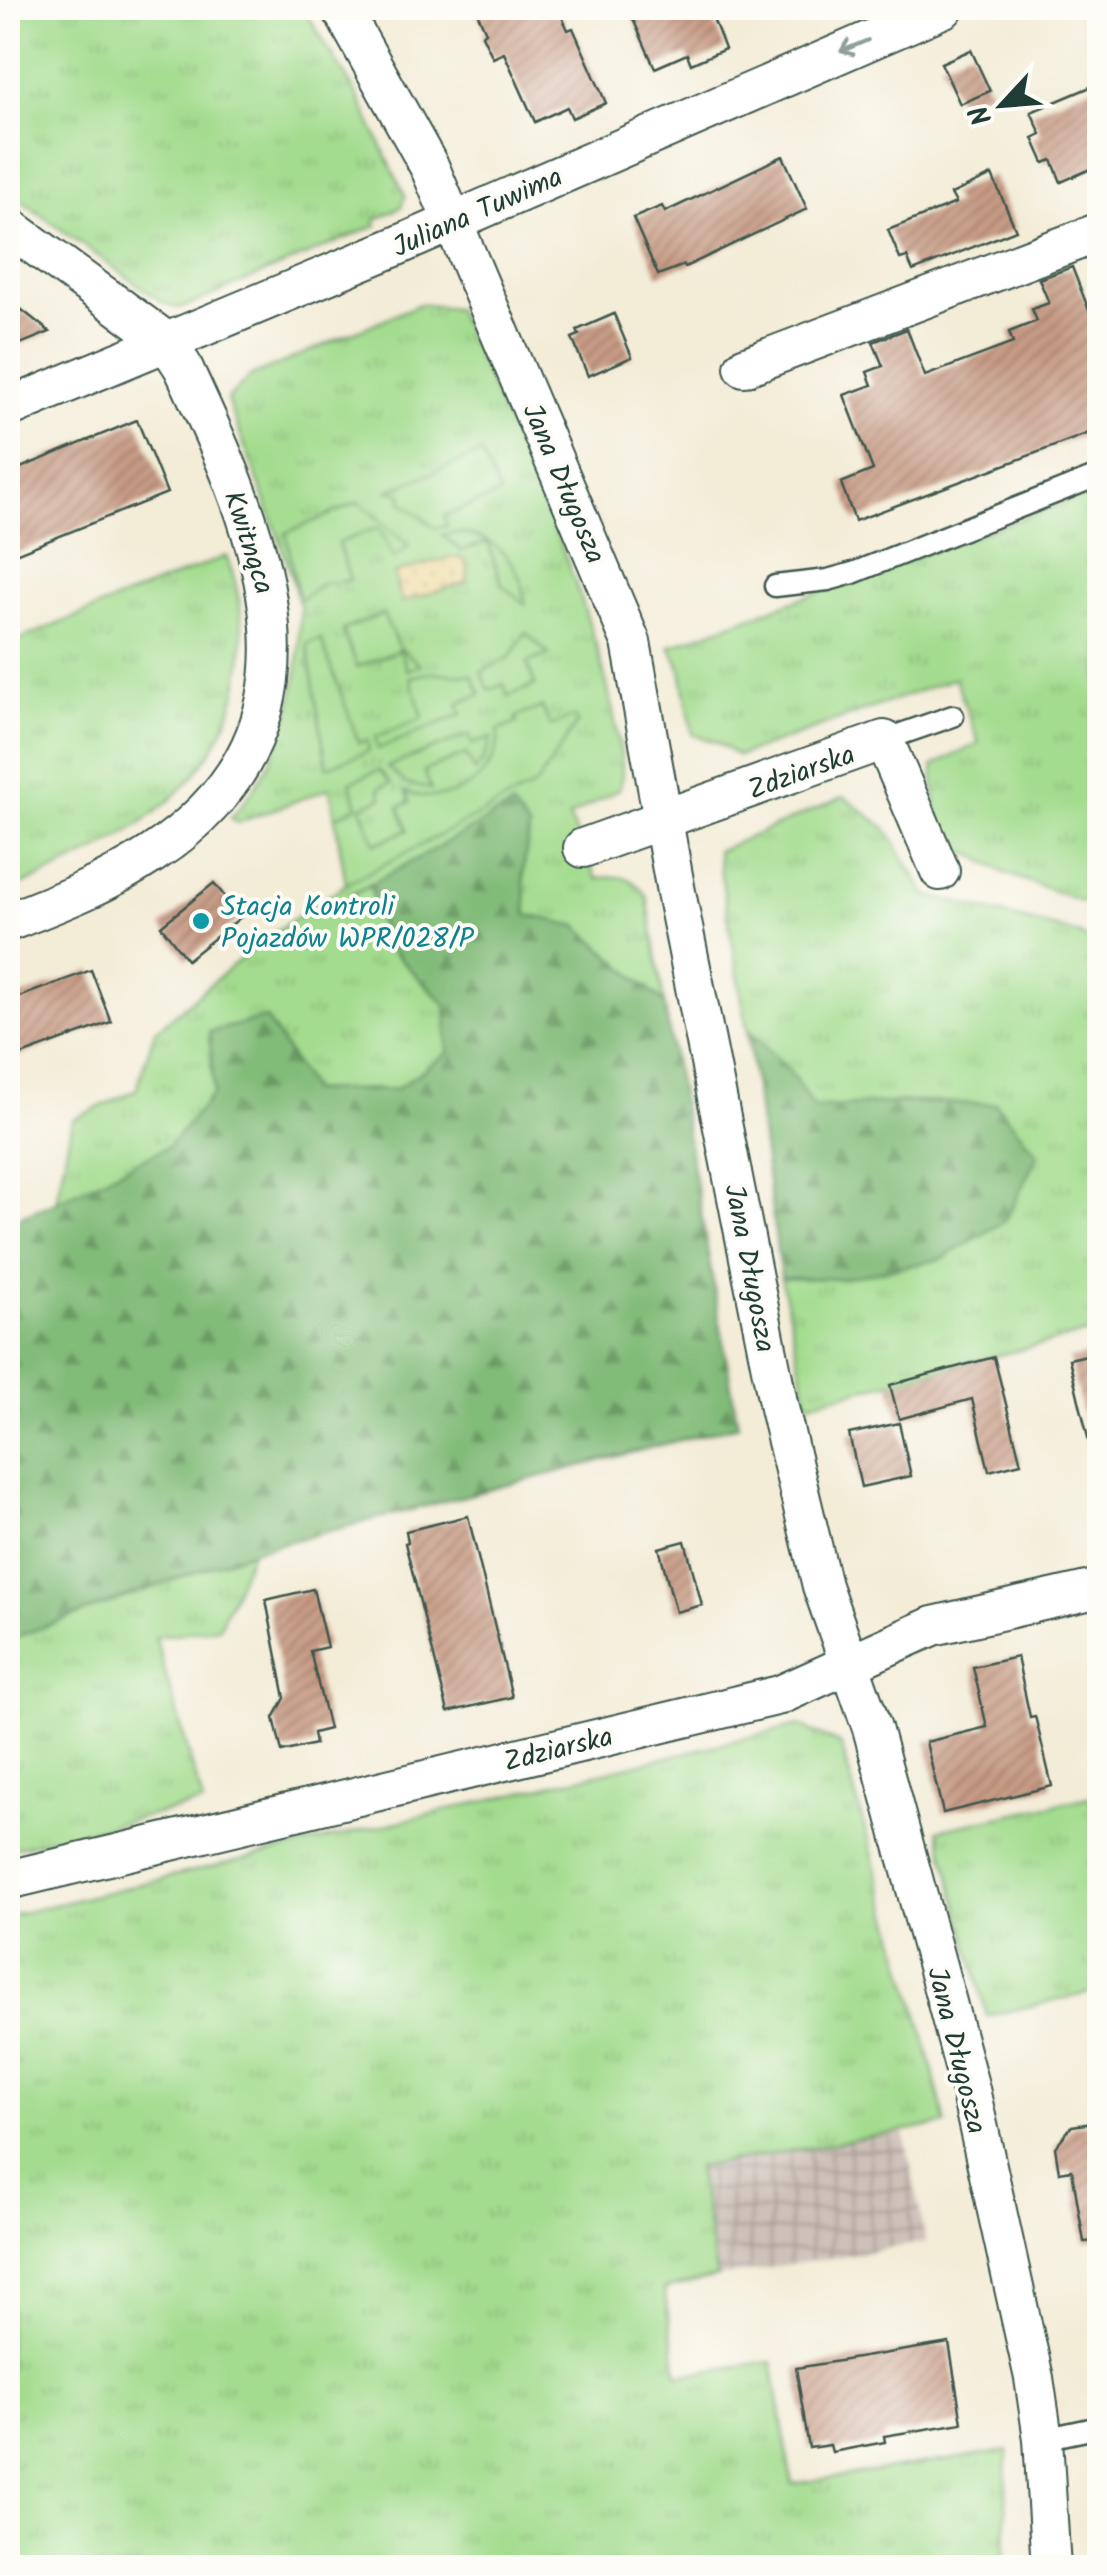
<svg xmlns="http://www.w3.org/2000/svg" width="1107" height="2575" viewBox="0 0 1107 2575" font-family="Kalam,sans-serif">
<defs>
<pattern id="industrial-grid" width="8" height="8" patternUnits="userSpaceOnUse" patternTransform="scale(2.5)"><rect width="8" height="8" fill="#cec1b9"/><path d="M0 4h8M4 0v8" fill="none" stroke="#a79e97"/></pattern>
<pattern id="grass-tufts" width="24" height="20" patternUnits="userSpaceOnUse" patternTransform="scale(2.5)"><rect width="24" height="20" fill="#a3dc8e"/><path d="M3 7l-1-3M5 7V3M7 7l1-3M15 17l-1-3M17 17v-4M19 17l1-3" fill="none" stroke="#8cbe7b"/></pattern>
<pattern id="forest-firs" width="22" height="20" patternUnits="userSpaceOnUse" patternTransform="scale(2.5)"><rect width="22" height="20" fill="#82bc79"/><path d="M5 1l3.5 6h-7zM16 11l3.5 6h-7z" fill="#6a9a64"/></pattern>
<pattern id="sand-dots" width="8" height="8" patternUnits="userSpaceOnUse" patternTransform="scale(2.5)"><rect width="8" height="8" fill="#eeda9e"/><path d="M2 2h.1M6 6h.1" fill="none" stroke="#ccbc89" stroke-width="1.8" stroke-linecap="round"/></pattern>
<pattern id="building-hatch" width="6" height="6" patternUnits="userSpaceOnUse" patternTransform="scale(2.5)"><rect width="6" height="6" fill="#c89b85"/><path d="M-1 1l2-2M0 6l6-6M5 7l2-2" fill="none" stroke="#a2806e"/></pattern>
</defs>
<rect width="100%" height="100%" fill="#fdfcf7"/>
<filter id="ink" filterUnits="userSpaceOnUse"><feTurbulence type="fractalNoise" baseFrequency=".01" numOctaves="2"/><feDisplacementMap in="SourceGraphic" scale="20" xChannelSelector="R" yChannelSelector="G"/><feConvolveMatrix kernelMatrix="1 2 1 2 8 2 1 2 1" color-interpolation-filters="sRGB"/></filter>
<filter id="wash" filterUnits="userSpaceOnUse"><feTurbulence type="fractalNoise" baseFrequency=".0048" numOctaves="4" result="noise"/><feDisplacementMap in="SourceGraphic" scale="40" xChannelSelector="R" yChannelSelector="G"/><feGaussianBlur stdDeviation="2.25" result="paint"/><feColorMatrix in="noise" values="0 0 0 0 0 0 0 0 0 0 0 0 0 0 0 0 0 1.4 0 .05"/><feComposite in="paint" operator="in"/></filter>
<g filter="url(#wash)">
<rect width="100%" height="100%" fill="#f3ecd7"/>
<polygon fill="url(#industrial-grid)" points="904,2133 926,2242 717,2277 697,2167"/>
<g fill="url(#grass-tufts)" stroke="#618c61" stroke-width="2.5">
<polygon points="35,8 303,8 359,98 405,196 401,207 375,220 377,225 187,306 177,308 163,303 8,191 8,20"/>
<path d="M420,304L456,309C513,440 589,582 615,722C619,745 626,767 619,789L569,817L597,879C620,874 633,876 647,897L664,1003L577,926L527,916L523,872L529,829L370,886L386,945L446,1005L449,1053L396,1089L312,1091L266,1018L209,1032L214,1093L170,1146L56,1202L72,1120L136,1090L155,1031L262,941L346,884L330,788L237,823L231,818C278,765 301,699 299,628C299,621 302,612 300,606C282,541 253,467 227,400L249,377Z"/>
<polygon points="1099,490 1099,908 1005,873 973,855 939,847 933,766 979,743 955,678 738,756 716,742 693,735 681,670 670,646"/>
<path d="M226,556C242,594 246,637 239,677C220,795 109,851 8,890V644Z"/>
<polygon points="844,797 886,828 926,895 1076,933 1099,946 1099,1330 808,1403 781,1278 841,1279 996,1104 907,1102 814,1108 791,1073 747,1029 717,851"/>
<polygon points="252,1551 219,1627 155,1637 203,1803 8,1850 8,1640"/>
<polygon points="799,1725 841,1745 922,2028 946,2124 697,2167 717,2277 664,2289 678,2375 772,2361 792,2484 1007,2451 1005,2567 8,2567 8,1916"/>
<polygon points="1099,1795 1099,1991 987,2016 938,1830"/>
</g>
<g fill="url(#forest-firs)" stroke="#507c56" stroke-width="2.5">
<polygon points="512,806 529,829 523,872 527,915 577,926 664,1003 738,1425 252,1551 8,1640 8,1221 56,1202 169,1146 214,1093 209,1032 266,1018 312,1091 396,1089 448,1053 446,1005 386,945 370,886 349,896"/>
<polygon points="747,1029 791,1073 814,1108 907,1102 996,1104 1038,1154 1006,1220 941,1259 841,1279 781,1278"/>
</g>
<polygon fill="url(#sand-dots)" stroke="#868c69" stroke-width="2.5" points="451,557 464,559 468,565 467,582 402,602 394,573"/>
<g fill="#a3dc8e" stroke="#618c61" stroke-width="2.5">
<polygon points="481,453 500,494 444,516 447,526 435,528 402,502 402,493 388,491"/>
<polygon points="359,502 409,546 394,558 379,527 338,543 350,580 321,584 299,601 286,533"/>
<path d="M452,533C494,533 522,562 525,604L502,585L488,542L461,551L442,535Z"/>
<polygon points="383,614 398,646 420,665 407,670 400,650 357,667 343,630"/>
<polygon points="526,633 549,654 527,663 535,685 508,696 504,684 489,690 481,672 510,657"/>
<polygon points="321,639 359,743 367,740 369,751 327,767 307,644"/>
<polygon points="429,673 472,675 481,694 458,703 462,714 378,749 375,737 423,718 410,677"/>
<path d="M542,707L550,726L574,717L577,723L536,785L346,884L335,817L358,806L350,782L379,770L391,783L379,788L382,798L361,807L375,844L408,830L399,807L410,802L406,792C450,808 499,780 499,730L517,723L516,717Z"/>
<polygon points="469,735 473,744 491,738 486,755 475,771 466,754 424,771 431,789 407,784 387,767"/>
</g>
<g id="blocks">
<g fill="url(#building-hatch)">
<polygon points="475,8 558,8 568,30 573,28 606,103 572,118 567,107 535,122 504,53 493,58 482,35 486,32"/>
<polygon points="628,8 709,8 725,49 691,64 687,54 655,68"/>
<polygon points="971,50 990,91 960,104 941,63"/>
<polygon points="1100,83 1100,165 1061,182 1052,160 1044,163 1033,138 1041,134 1031,112"/>
<polygon points="783,156 807,209 685,267 684,265 658,275 633,218 662,206 665,212"/>
<polygon points="992,175 1016,230 913,271 907,257 900,259 888,230 956,203 951,194"/>
<polygon points="1072,267 1090,313 1100,310 1100,429 855,521 841,483 873,470 844,395 872,385 867,372 883,366 873,342 907,329 925,376 1013,343 1009,332 1037,321 1032,309 1049,303 1039,279"/>
<polygon points="8,299 50,332 8,349"/>
<polygon points="614,314 632,357 588,376 572,338 579,335 577,330"/>
<polygon points="137,420 167,493 8,557 8,473"/>
<polygon points="214,883 241,917 187,960 161,926"/>
<polygon points="91,970 111,1022 8,1060 8,1001"/>
<polygon points="1100,1352 1100,1441 1089,1442 1069,1359"/>
<polygon points="994,1357 1021,1463 989,1471 972,1399 899,1419 890,1385"/>
<polygon points="899,1423 911,1476 861,1487 849,1434"/>
<polygon points="468,1516 512,1697 448,1712 405,1543 408,1542 406,1531"/>
<polygon points="685,1541 702,1605 676,1612 659,1548"/>
<polygon points="313,1589 327,1647 310,1651 329,1729 313,1733 315,1744 282,1752 274,1718 285,1698 266,1600"/>
<polygon points="1017,1657 1030,1717 1035,1716 1052,1786 943,1813 926,1742 987,1727 973,1667"/>
<polygon points="1100,2122 1100,2241 1084,2242 1072,2170 1059,2172 1055,2147 1072,2126"/>
<polygon points="949,2343 962,2423 884,2436 885,2442 832,2452 830,2445 809,2448 796,2368"/>
</g>
</g>
</g>
<g filter="url(#ink)">
<use href="#blocks" fill-opacity="0" stroke="#3f574c" stroke-width="2.5"/>
<g fill="none" stroke-linecap="round" stroke-linejoin="round">
<defs>
<g id="lane">
<polyline points="775,586 828,580 853,573 1100,475"/>
<polyline points="884,740 953,716"/>
<polyline points="1043,2439 1100,2427"/>
</g>
<g id="street">
<polyline points="341,8 430,168 631,642 676,892 779,1408 822,1586 872,1728 946,1999 970,2089 1034,2378 1043,2439 1051,2568"/>
<path d="M8,226L166,341L183,367C262,535 346,726 152,854C107,884 57,903 8,922"/>
<polyline points="744,367 1100,232"/>
<polyline points="8,408 397,246 944,8"/>
<polyline points="583,848 884,740 940,871"/>
<polyline points="8,1880 780,1695 933,1626 1100,1588"/>
</g>
</defs>
<use href="#lane" stroke="#3f574c" stroke-width="25"/>
<use href="#street" stroke="#3f574c" stroke-width="42"/>
<use href="#lane" stroke="#fff" stroke-width="20"/>
<use href="#street" stroke="#fff" stroke-width="38"/>
</g>
<defs><path id="oneway-shaft" d="M-6 0H5M1.5-3L5.5 0L1.5 3" fill="none" stroke-width="1.6" stroke-linecap="round" stroke-linejoin="round" transform="scale(2.5)"/></defs>
<use stroke="#8f9e9a" href="#oneway-shaft" transform="translate(854 46) rotate(157)"/>
</g>
<circle fill="#0f9aa8" stroke="#fdfcf7" stroke-width="4" cx="201" cy="921" r="10"/>
<g text-anchor="middle" stroke-width="8" stroke-linejoin="round" paint-order="stroke">
<g font-size="28" fill="#1f3d34" stroke="#fdfcf7">
<text transform="translate(477 211) rotate(-24)" y="10">Juliana Tuwima</text>
<text transform="translate(565 483) rotate(67)" y="10">Jana Długosza</text>
<text transform="translate(250 542) rotate(72)" y="10">Kwitnąca</text>
<text transform="translate(801 771) rotate(-20)" y="10">Zdziarska</text>
<text transform="translate(751 1268) rotate(79)" y="10">Jana Długosza</text>
<text transform="translate(558 1748) rotate(-14)" y="10">Zdziarska</text>
<text transform="translate(958 2050) rotate(76)" y="10">Jana Długosza</text>
</g>
<g font-size="28" fill="#0d838f" stroke="#fdfcf7" text-anchor="start">
<text x="221" y="915">Stacja Kontroli<tspan x="221" dy="32">Pojazdów WPR/028/P</tspan></text>
</g>
</g>
<rect width="1107" height="2575" fill="none" stroke="#fdfcf7" stroke-width="40"/>
<g transform="translate(1002 105) rotate(244)" stroke="#fdfcf7" stroke-width="8" paint-order="stroke">
<path d="M0-8L18 38L0 25L-18 38Z" fill="#1f3d34"/>
<text y="-15" font-size="28" font-weight="bold" text-anchor="middle" fill="#1f3d34">N</text>
</g>
</svg>
